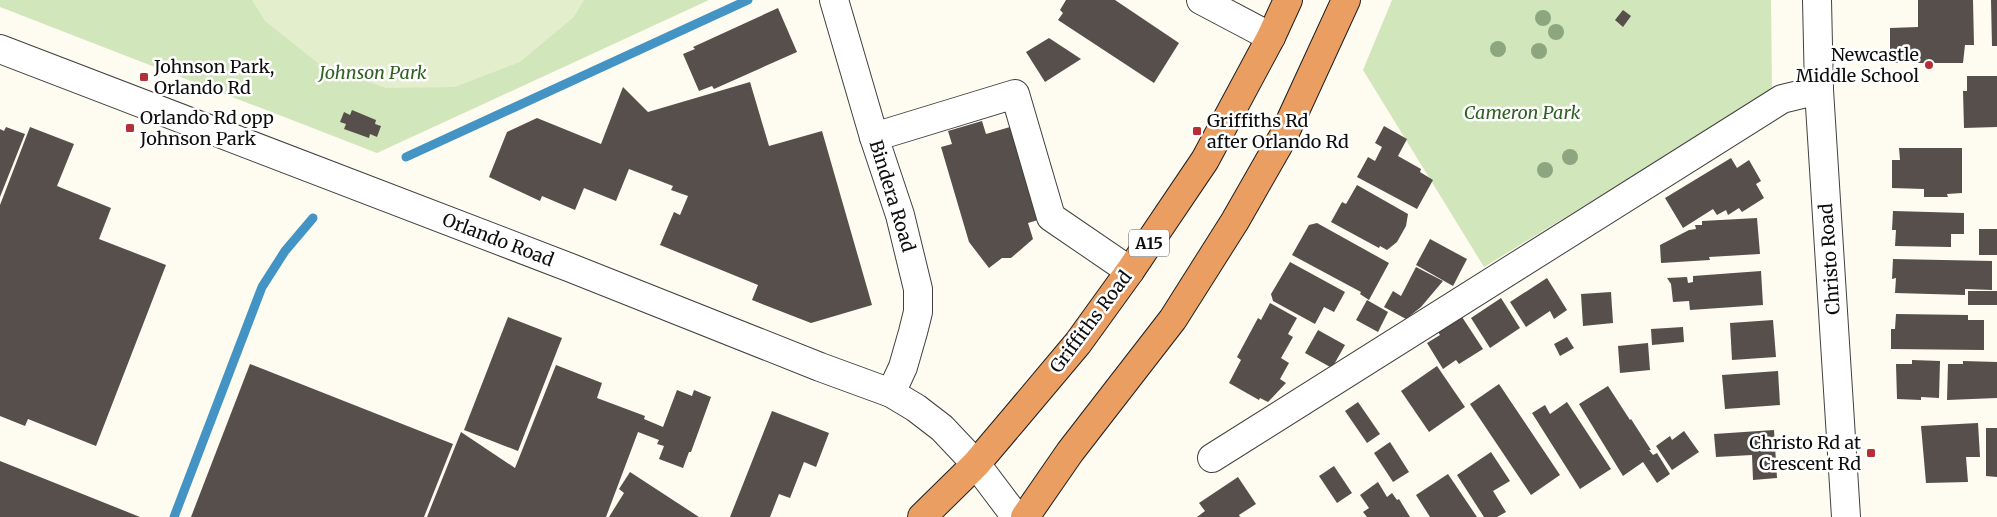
<svg xmlns="http://www.w3.org/2000/svg" width="1997" height="517" viewBox="0 0 1997 517" font-family="Merriweather,serif">
<rect width="100%" height="100%" fill="#fefbf0"/>
<g fill="#d2e6bb">
<polygon points="0,0 709,0 377,153 0,7"/>
<polygon points="1392,0 1771,0 1772,91 1484,267 1363,70"/>
</g>
<polygon fill="#e3eecc" points="252,0 584,0 574,17 520,62 455,87 386,88 319,64 265,21"/>
<g fill="none" stroke-linecap="round" stroke-linejoin="round">
<g stroke="#4393c4" stroke-width="9">
<polyline points="406,157 748,0"/>
<polyline points="174,517 262,287 285,251 313,218"/>
</g>
</g>
<g fill="#564f4b">
<polygon points="1066,0 1115,0 1179,43 1154,83 1058,20 1063,13 1060,10"/>
<polygon points="1918,0 1973,0 1974,45 1965,45 1963,63 1890,63 1890,28 1918,27"/>
<polygon points="1991,0 1997,0 1997,46 1992,46"/>
<polygon points="778,8 797,52 714,89 712,86 699,91 683,54 695,49 693,47"/>
<polygon points="1623,10 1631,16 1623,27 1615,20"/>
<polygon points="1049,38 1081,59 1045,82 1026,52"/>
<polygon points="1967,76 1997,76 1997,127 1964,128 1963,91 1967,91"/>
<polygon points="750,82 769,146 822,131 872,305 811,323 752,300 758,285 660,245 674,212 680,215 688,196 671,190 673,186 629,169 616,201 584,188 575,210 542,196 540,201 489,177 507,132 537,118 601,144 623,87 648,112"/>
<polygon points="352,110 376,120 375,124 381,126 377,137 370,134 369,138 344,129 346,124 340,122 344,112 350,115"/>
<polygon points="982,121 986,134 1010,127 1038,220 1028,223 1033,239 1011,258 1002,258 989,268 969,242 941,147 952,144 948,131"/>
<polygon points="1384,126 1407,139 1398,156 1421,169 1420,172 1433,180 1417,209 1357,177 1368,157 1375,161 1382,147 1375,143"/>
<polygon points="6,127 25,134 0,197 0,129 4,131"/>
<polygon points="30,127 74,144 57,186 111,208 99,239 166,265 96,446 28,419 25,426 0,416 0,205"/>
<polygon points="1899,148 1962,148 1962,193 1947,194 1948,197 1924,197 1924,189 1892,188 1892,160 1900,160"/>
<polygon points="1731,158 1737,168 1749,160 1761,181 1756,184 1764,198 1742,212 1739,208 1728,215 1726,210 1717,215 1713,209 1683,228 1665,198"/>
<polygon points="1357,185 1408,214 1406,226 1397,242 1387,250 1380,246 1379,248 1331,222 1342,202 1346,204"/>
<polygon points="1893,211 1964,213 1964,234 1951,234 1951,247 1895,246 1896,230 1892,230"/>
<polygon points="1757,218 1760,254 1709,257 1710,260 1661,263 1660,245 1689,230 1696,229 1695,225 1702,225 1702,221"/>
<polygon points="1317,223 1389,263 1369,300 1360,294 1361,292 1292,255 1309,225"/>
<rect x="1979" y="229" width="18" height="26"/>
<polygon points="1430,239 1467,259 1453,286 1416,265"/>
<polygon points="1893,259 1992,261 1992,290 1965,289 1965,295 1895,293 1896,278 1892,279"/>
<polygon points="1290,262 1345,292 1334,312 1324,307 1315,324 1273,301 1271,294"/>
<polygon points="1416,267 1443,281 1421,307 1406,319 1384,307 1393,291 1401,296"/>
<polygon points="1761,271 1763,305 1690,310 1689,301 1673,302 1671,284 1667,278 1687,277 1688,283 1693,282 1693,276"/>
<polygon points="1547,278 1567,310 1554,319 1550,311 1526,327 1510,302"/>
<rect x="1968" y="291" width="29" height="14"/>
<polygon points="1611,292 1613,323 1583,326 1581,294"/>
<polygon points="1501,298 1520,328 1490,348 1471,318"/>
<polygon points="1367,300 1388,312 1378,332 1356,320"/>
<polygon points="1270,303 1297,318 1288,334 1293,337 1281,358 1289,363 1280,379 1286,383 1268,402 1260,398 1259,400 1229,383 1241,360 1237,357 1258,318 1261,320"/>
<polygon points="1896,314 1968,315 1968,320 1984,320 1984,350 1891,349 1891,329 1895,329"/>
<polygon points="508,317 562,338 518,451 464,430"/>
<polygon points="1462,317 1483,349 1459,364 1456,360 1443,369 1427,343 1440,335 1438,332"/>
<polygon points="1773,320 1776,357 1732,360 1730,323"/>
<polygon points="1683,327 1684,342 1652,345 1651,329"/>
<polygon points="1318,330 1345,345 1332,368 1305,353"/>
<polygon points="1567,337 1574,348 1560,356 1554,344"/>
<polygon points="1648,343 1650,370 1620,373 1618,346"/>
<polygon points="1912,360 1940,361 1939,398 1921,397 1921,400 1897,399 1896,364 1912,364"/>
<polygon points="1963,361 1997,362 1997,398 1947,400 1948,364 1963,364"/>
<polygon points="250,364 453,444 424,517 191,517"/>
<polygon points="556,365 602,383 597,398 645,416 644,419 663,427 677,390 692,396 694,390 711,397 691,452 689,452 683,468 659,459 664,446 657,444 659,440 638,432 606,517 427,517 461,432 515,468"/>
<polygon points="1437,366 1465,407 1429,432 1401,391"/>
<polygon points="1778,371 1780,405 1725,409 1722,375"/>
<polygon points="1499,384 1560,475 1531,495 1470,404"/>
<polygon points="1608,386 1630,420 1631,419 1651,450 1649,450 1653,455 1657,453 1670,474 1657,483 1643,462 1623,476 1579,404"/>
<polygon points="1358,402 1380,434 1367,443 1345,411"/>
<polygon points="1567,402 1611,469 1580,489 1532,413 1545,405 1550,414"/>
<polygon points="772,411 829,433 816,467 804,462 790,498 779,494 770,517 730,517"/>
<polygon points="1978,423 1980,457 1966,457 1968,482 1926,483 1921,426"/>
<polygon points="1986,428 1997,428 1997,477 1986,476"/>
<polygon points="1774,430 1777,478 1753,480 1752,455 1716,457 1714,434"/>
<polygon points="1684,431 1699,452 1672,470 1656,446 1670,436 1672,440"/>
<polygon points="1390,442 1409,472 1393,482 1374,453"/>
<polygon points="1491,452 1510,481 1493,491 1506,512 1497,517 1484,517 1457,475"/>
<polygon points="0,461 140,517 0,517"/>
<polygon points="1334,466 1352,493 1337,503 1319,476"/>
<polygon points="630,472 699,517 609,517 624,493 619,489"/>
<polygon points="1448,474 1477,517 1430,517 1416,495"/>
<polygon points="1238,477 1256,504 1239,515 1240,517 1197,517 1205,511 1199,503"/>
<polygon points="1378,482 1387,497 1392,493 1397,500 1399,499 1410,517 1367,517 1363,512 1369,508 1360,495"/>
</g>
<g fill="none" stroke-linecap="round" stroke-linejoin="round">
<defs>
<g id="minor">
<polyline points="834,0 874,137 900,215 918,289 918,312 913,332 903,367 891,393"/>
<polyline points="1201,0 1271,37"/>
<polyline points="1817,0 1819,90 1846,517"/>
<polyline points="0,49 571,268 820,367 891,393 916,408 942,428 976,464 1016,517"/>
<polyline points="874,137 1015,94 1051,217 1130,271"/>
<polyline points="1212,458 1782,99 1819,90"/>
</g>
<g id="highway">
<polyline points="922,517 976,464 1015,418 1078,343 1130,271 1205,160 1271,37 1288,0"/>
<polyline points="1025,517 1070,452 1173,319 1235,221 1283,137 1346,0"/>
</g>
</defs>
<use href="#minor" stroke="#414141" stroke-width="30"/>
<use href="#highway" stroke="#1f1f1f" stroke-width="30"/>
<use href="#minor" stroke="#fff" stroke-width="28"/>
<use href="#highway" stroke="#ea9e61" stroke-width="28"/>
</g>
<g fill="#8da67f">
<circle cx="1543" cy="18" r="8"/>
<circle cx="1556" cy="32" r="8"/>
<circle cx="1498" cy="49" r="8"/>
<circle cx="1539" cy="51" r="8"/>
<circle cx="1570" cy="157" r="8"/>
<circle cx="1545" cy="170" r="8"/>
</g>
<g fill="#b52f37" stroke="#fff" stroke-width="2">
<circle cx="1929" cy="65" r="5"/>
<rect x="139" y="72" width="10" height="10" rx="2.5"/>
<rect x="125" y="123" width="10" height="10" rx="2.5"/>
<rect x="1192" y="126" width="10" height="10" rx="2.5"/>
<rect x="1866" y="448" width="10" height="10" rx="2.5"/>
</g>
<g text-anchor="middle" stroke-width="5" stroke-linejoin="round" paint-order="stroke">
<rect fill="#fff" stroke="#565656" stroke-width="1" x="1129" y="229.5" width="40" height="27" rx="4"/>
<g font-size="16" font-weight="bold" fill="#0e0e0e">
<text x="1149" y="249">A15</text>
</g>
<g font-size="18" fill="#0e0e0e" stroke="#fff" text-anchor="start">
<text x="1919" y="61" text-anchor="end">Newcastle<tspan x="1919" dy="21">Middle School</tspan></text>
<text x="154" y="73">Johnson Park,<tspan x="154" dy="21">Orlando Rd</tspan></text>
<text x="140" y="124">Orlando Rd opp<tspan x="140" dy="21">Johnson Park</tspan></text>
<text x="1207" y="127">Griffiths Rd<tspan x="1207" dy="21">after Orlando Rd</tspan></text>
<text x="1861" y="449" text-anchor="end">Christo Rd at<tspan x="1861" dy="21">Crescent Rd</tspan></text>
</g>
<g font-size="18" font-style="italic" fill="#306122" stroke="#fff">
<text x="373" y="79">Johnson Park</text>
<text x="1522" y="119">Cameron Park</text>
</g>
<g font-size="18" fill="#0e0e0e" stroke="#fff">
<text transform="translate(892 196) rotate(73)" y="6">Bindera Road</text>
<text transform="translate(498 240) rotate(21)" y="6">Orlando Road</text>
<text transform="translate(1830 259) rotate(-94)" y="6">Christo Road</text>
<text transform="translate(1091 322) rotate(-53)" y="6">Griffiths Road</text>
</g>
</g>
</svg>
